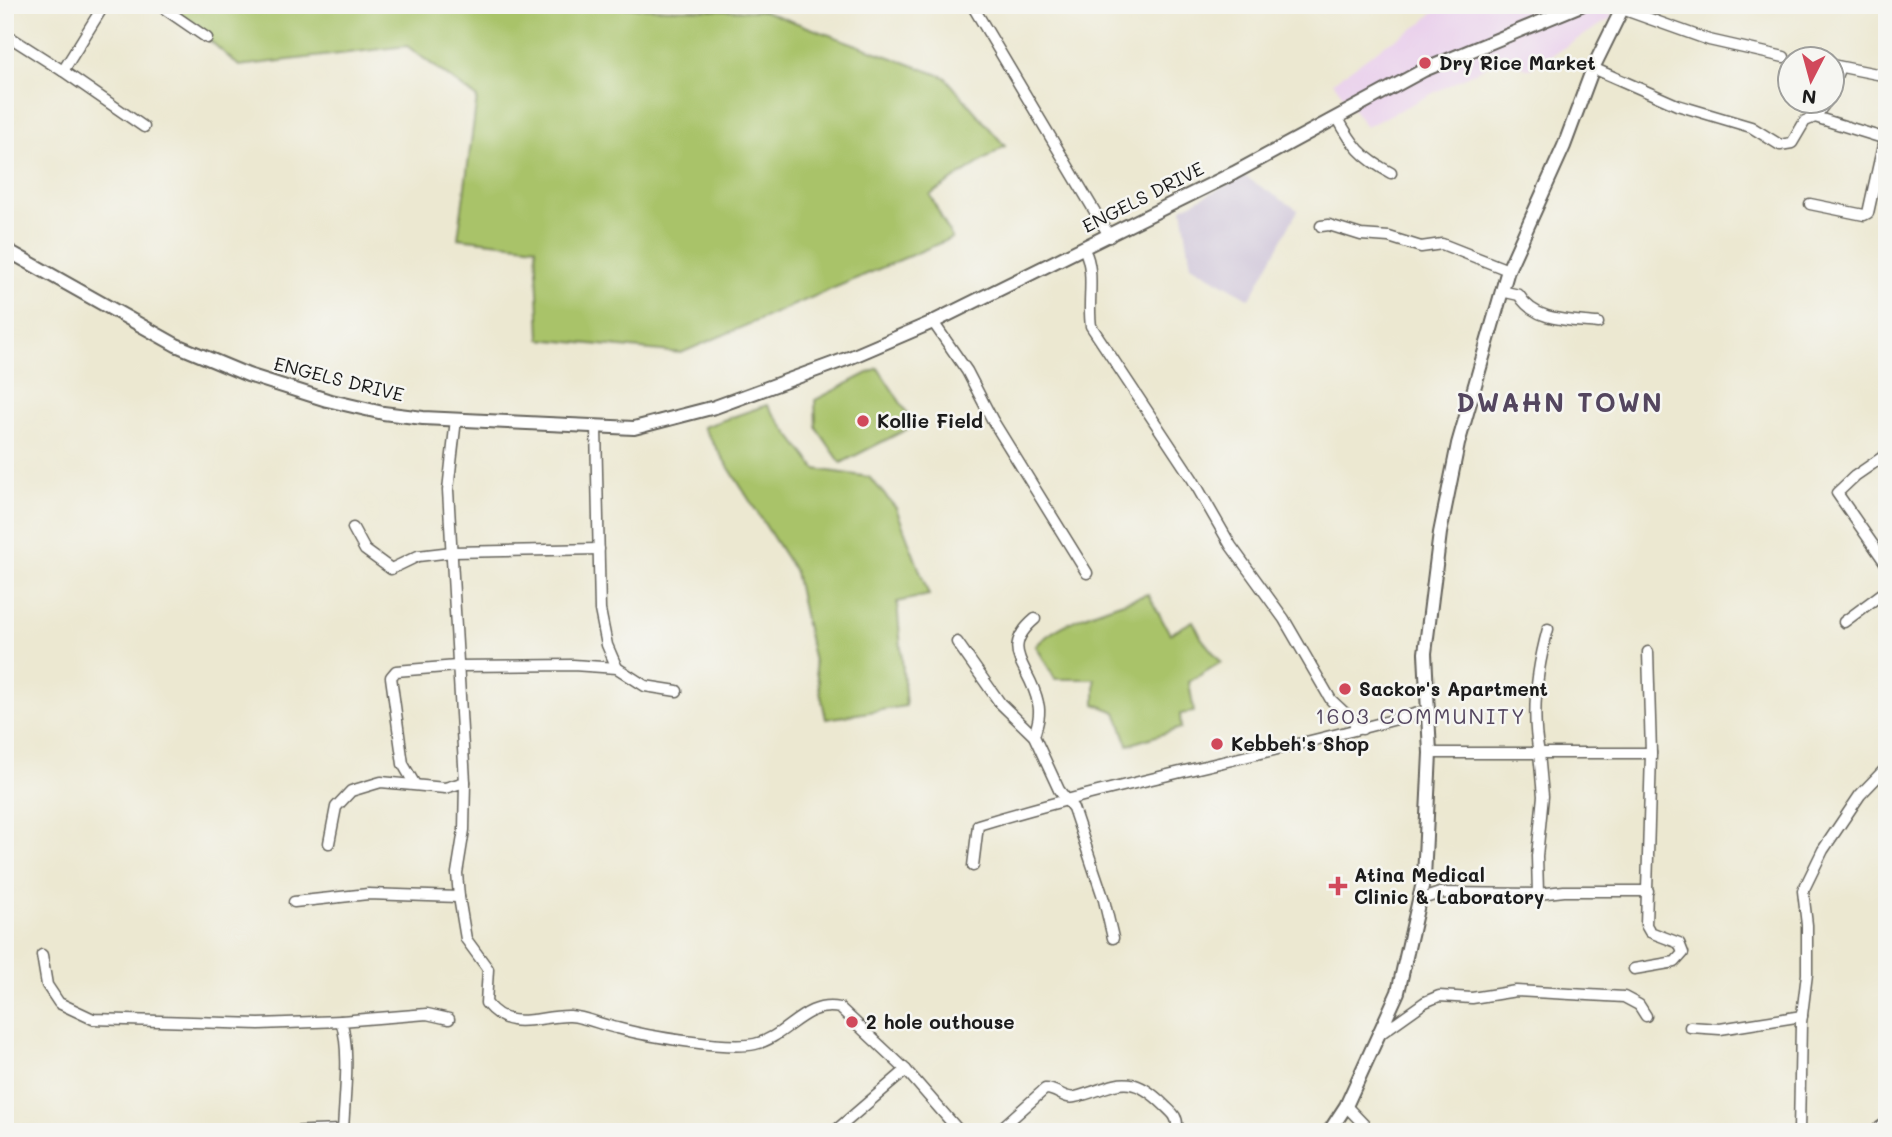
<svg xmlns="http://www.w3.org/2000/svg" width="1892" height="1137" viewBox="0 0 1892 1137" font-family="Mali,sans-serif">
<rect width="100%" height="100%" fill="#f6f6f2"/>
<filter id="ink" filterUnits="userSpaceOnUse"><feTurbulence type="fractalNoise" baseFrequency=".0143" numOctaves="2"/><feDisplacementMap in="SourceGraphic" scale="14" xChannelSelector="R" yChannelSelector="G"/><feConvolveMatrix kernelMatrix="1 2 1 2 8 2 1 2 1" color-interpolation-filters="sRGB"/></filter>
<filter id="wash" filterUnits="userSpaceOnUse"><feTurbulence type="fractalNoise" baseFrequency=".00686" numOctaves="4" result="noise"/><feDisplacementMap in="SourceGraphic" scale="28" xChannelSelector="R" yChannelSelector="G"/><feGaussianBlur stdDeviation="1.57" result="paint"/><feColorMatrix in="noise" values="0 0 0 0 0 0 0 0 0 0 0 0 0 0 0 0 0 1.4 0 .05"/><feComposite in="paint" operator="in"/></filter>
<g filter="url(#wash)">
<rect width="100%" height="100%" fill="#ece8d1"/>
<polygon fill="#ead1ec" points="1442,5 1578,5 1615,16 1529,69 1503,58 1366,127 1333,82 1383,46 1418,26"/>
<polygon fill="#cabfd6" points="1244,176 1298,210 1250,299 1191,265 1182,208"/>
<g fill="#a9c369" stroke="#627042" stroke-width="2">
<polygon points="169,5 504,5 764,11 945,77 1005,146 930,195 952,238 681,353 540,339 536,247 458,238 477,98 407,46 239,66"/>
<polygon points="878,368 915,425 841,463 816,427 815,400"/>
<polygon points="767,405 816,469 869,477 896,508 929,595 897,602 906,706 826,719 795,572 703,427"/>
<path d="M1148,594L1170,634L1193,621L1202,639L1221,662L1189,682L1194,712L1180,714L1181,728L1128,745L1116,712L1095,704V679H1055L1036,646C1059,620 1115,605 1148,594Z"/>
</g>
</g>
<g filter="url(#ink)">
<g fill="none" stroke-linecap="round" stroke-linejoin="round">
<defs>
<g id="street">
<polyline points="159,5 207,38"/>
<polyline points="972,5 1110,237"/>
<polyline points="1622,9 1709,40 1784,57"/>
<polyline points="5,34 63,71 104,5"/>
<polyline points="1813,58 1818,60"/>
<polyline points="1832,65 1887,76"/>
<polyline points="1593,68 1677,105 1751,127 1780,145 1792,143 1805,121 1815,117 1883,138"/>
<polyline points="63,71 144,127"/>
<polyline points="1832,86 1840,67"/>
<path d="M1337,117C1353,146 1361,157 1391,173"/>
<polyline points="1815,117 1826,102"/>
<polyline points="1810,204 1864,215 1868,213 1887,127"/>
<polyline points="1321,226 1329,225 1361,235 1389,237 1421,247 1442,244 1508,270"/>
<path d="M1084,249C1096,272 1087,300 1091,326L1193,480L1231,546L1284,619L1331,700L1362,729"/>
<path d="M1501,291L1519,295C1535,322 1569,320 1598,323"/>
<polyline points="933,322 967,371 993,421 1087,573"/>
<polyline points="456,419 448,490 465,782"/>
<polyline points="596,427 600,610 607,645 617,668"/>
<polyline points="1887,454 1855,476 1837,493 1887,565"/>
<polyline points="353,528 365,550 391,569 418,556 452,552 599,549"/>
<polyline points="1844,622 1887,590"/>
<polyline points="957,642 1000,703 1034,736 1059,790 1073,808 1104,900 1113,938"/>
<polyline points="1648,652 1651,753"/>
<path d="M1034,736C1037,726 1041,714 1038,703C1031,666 997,651 1035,619"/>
<path d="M1430,753H1539C1531,712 1537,669 1548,629"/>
<polyline points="414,783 403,764 391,677 396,671 457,666 573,665 617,668 645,686 677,691"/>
<path d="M973,866L978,825C1126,780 1279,753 1429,710"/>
<polyline points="1538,894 1564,891 1648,891"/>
<path d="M459,897L466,939L488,969L486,1003C511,1034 537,1015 570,1016C585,1017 602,1025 617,1028C646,1036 727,1050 755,1044C787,1037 804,1000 840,1008L906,1070L960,1132"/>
<polyline points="1419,900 1440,893 1538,894 1537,856 1543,796 1539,753 1651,753 1646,925 1650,932 1679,943 1683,953 1675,962 1634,969"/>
<polyline points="294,902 368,894 459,897 457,873 464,830 465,782 445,788 381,782 351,791 336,807 329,843"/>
<polyline points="42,955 47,985 59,1003 93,1019 259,1024 341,1021"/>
<polyline points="1690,1027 1720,1029 1802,1016"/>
<polyline points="1380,1034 1425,1002 1439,996 1472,998 1516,991 1624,997 1639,1005 1646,1016"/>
<polyline points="1346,1106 1371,1132"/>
<polyline points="282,1132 343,1130"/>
<path d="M343,1132C344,1100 351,1051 341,1021L427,1014L449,1019"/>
<polyline points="834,1132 906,1070"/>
<path d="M997,1132L1045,1089C1056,1088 1064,1100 1075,1097C1114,1088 1127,1068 1164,1105C1171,1112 1178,1116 1177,1127L1172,1132"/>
<polyline points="1799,1132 1801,1023 1807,974 1807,925 1803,891 1823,850 1860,795 1887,767"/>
<polyline points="1873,1132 1887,1122"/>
</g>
<g id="secondary">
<polyline points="5,249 176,345 248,375 327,400 383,413 423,418 634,428 715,407 849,358 933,322 1234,173 1424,70 1581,5"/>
<polyline points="1329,1132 1346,1106 1398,992 1424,878 1430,753 1425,653 1440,533 1458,444 1508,270 1564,146 1593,68 1624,5"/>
</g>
</defs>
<use href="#street" stroke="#65635b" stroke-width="13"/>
<use href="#secondary" stroke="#65635b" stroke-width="16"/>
<use href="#street" stroke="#fff" stroke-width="10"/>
<use href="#secondary" stroke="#fff" stroke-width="12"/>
</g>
</g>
<g fill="#d1495b" stroke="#f6f6f2" stroke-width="2.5">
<circle cx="1425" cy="63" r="7"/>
<circle cx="863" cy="421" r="7"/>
<circle cx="1345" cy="689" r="7"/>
<circle cx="1217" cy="744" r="7"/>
<path d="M1334.5 875.5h7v7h7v7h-7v7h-7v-7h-7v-7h7z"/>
<circle cx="852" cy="1022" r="7"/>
</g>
<g text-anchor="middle" stroke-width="5" stroke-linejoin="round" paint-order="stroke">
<g font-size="19" font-weight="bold" fill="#1c1c1c" stroke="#f6f6f2" text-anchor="start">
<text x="1439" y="70">Dry Rice Market</text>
<text x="877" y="428">Kollie Field</text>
<text x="1359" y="696">Sackor's Apartment</text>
<text x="1231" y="751">Kebbeh's Shop</text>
<text x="1354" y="882">Atina Medical<tspan x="1354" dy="22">Clinic &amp; Laboratory</tspan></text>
<text x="866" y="1029">2 hole outhouse</text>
</g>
<g font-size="19" fill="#1c1c1c" stroke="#f6f6f2">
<text transform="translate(1143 197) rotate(-27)" y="7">ENGELS DRIVE</text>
<text transform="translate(339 379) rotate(14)" y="7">ENGELS DRIVE</text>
</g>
<g font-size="21" letter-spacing="2" fill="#54465f" stroke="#f6f6f2">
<text x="1421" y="724">1603 COMMUNITY</text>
</g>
<g font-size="26" font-weight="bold" letter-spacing="2" fill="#54465f" stroke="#f6f6f2">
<text x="1560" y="412">DWAHN TOWN</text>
</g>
</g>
<rect width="1892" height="1137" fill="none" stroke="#f6f6f2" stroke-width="28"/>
<g transform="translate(1811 80) rotate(186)"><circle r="33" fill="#f6f6f2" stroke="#9f9f9c" stroke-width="2"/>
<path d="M0-5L12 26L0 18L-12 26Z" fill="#d1495b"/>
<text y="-10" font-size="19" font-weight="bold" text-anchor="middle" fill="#1c1c1c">N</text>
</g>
</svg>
